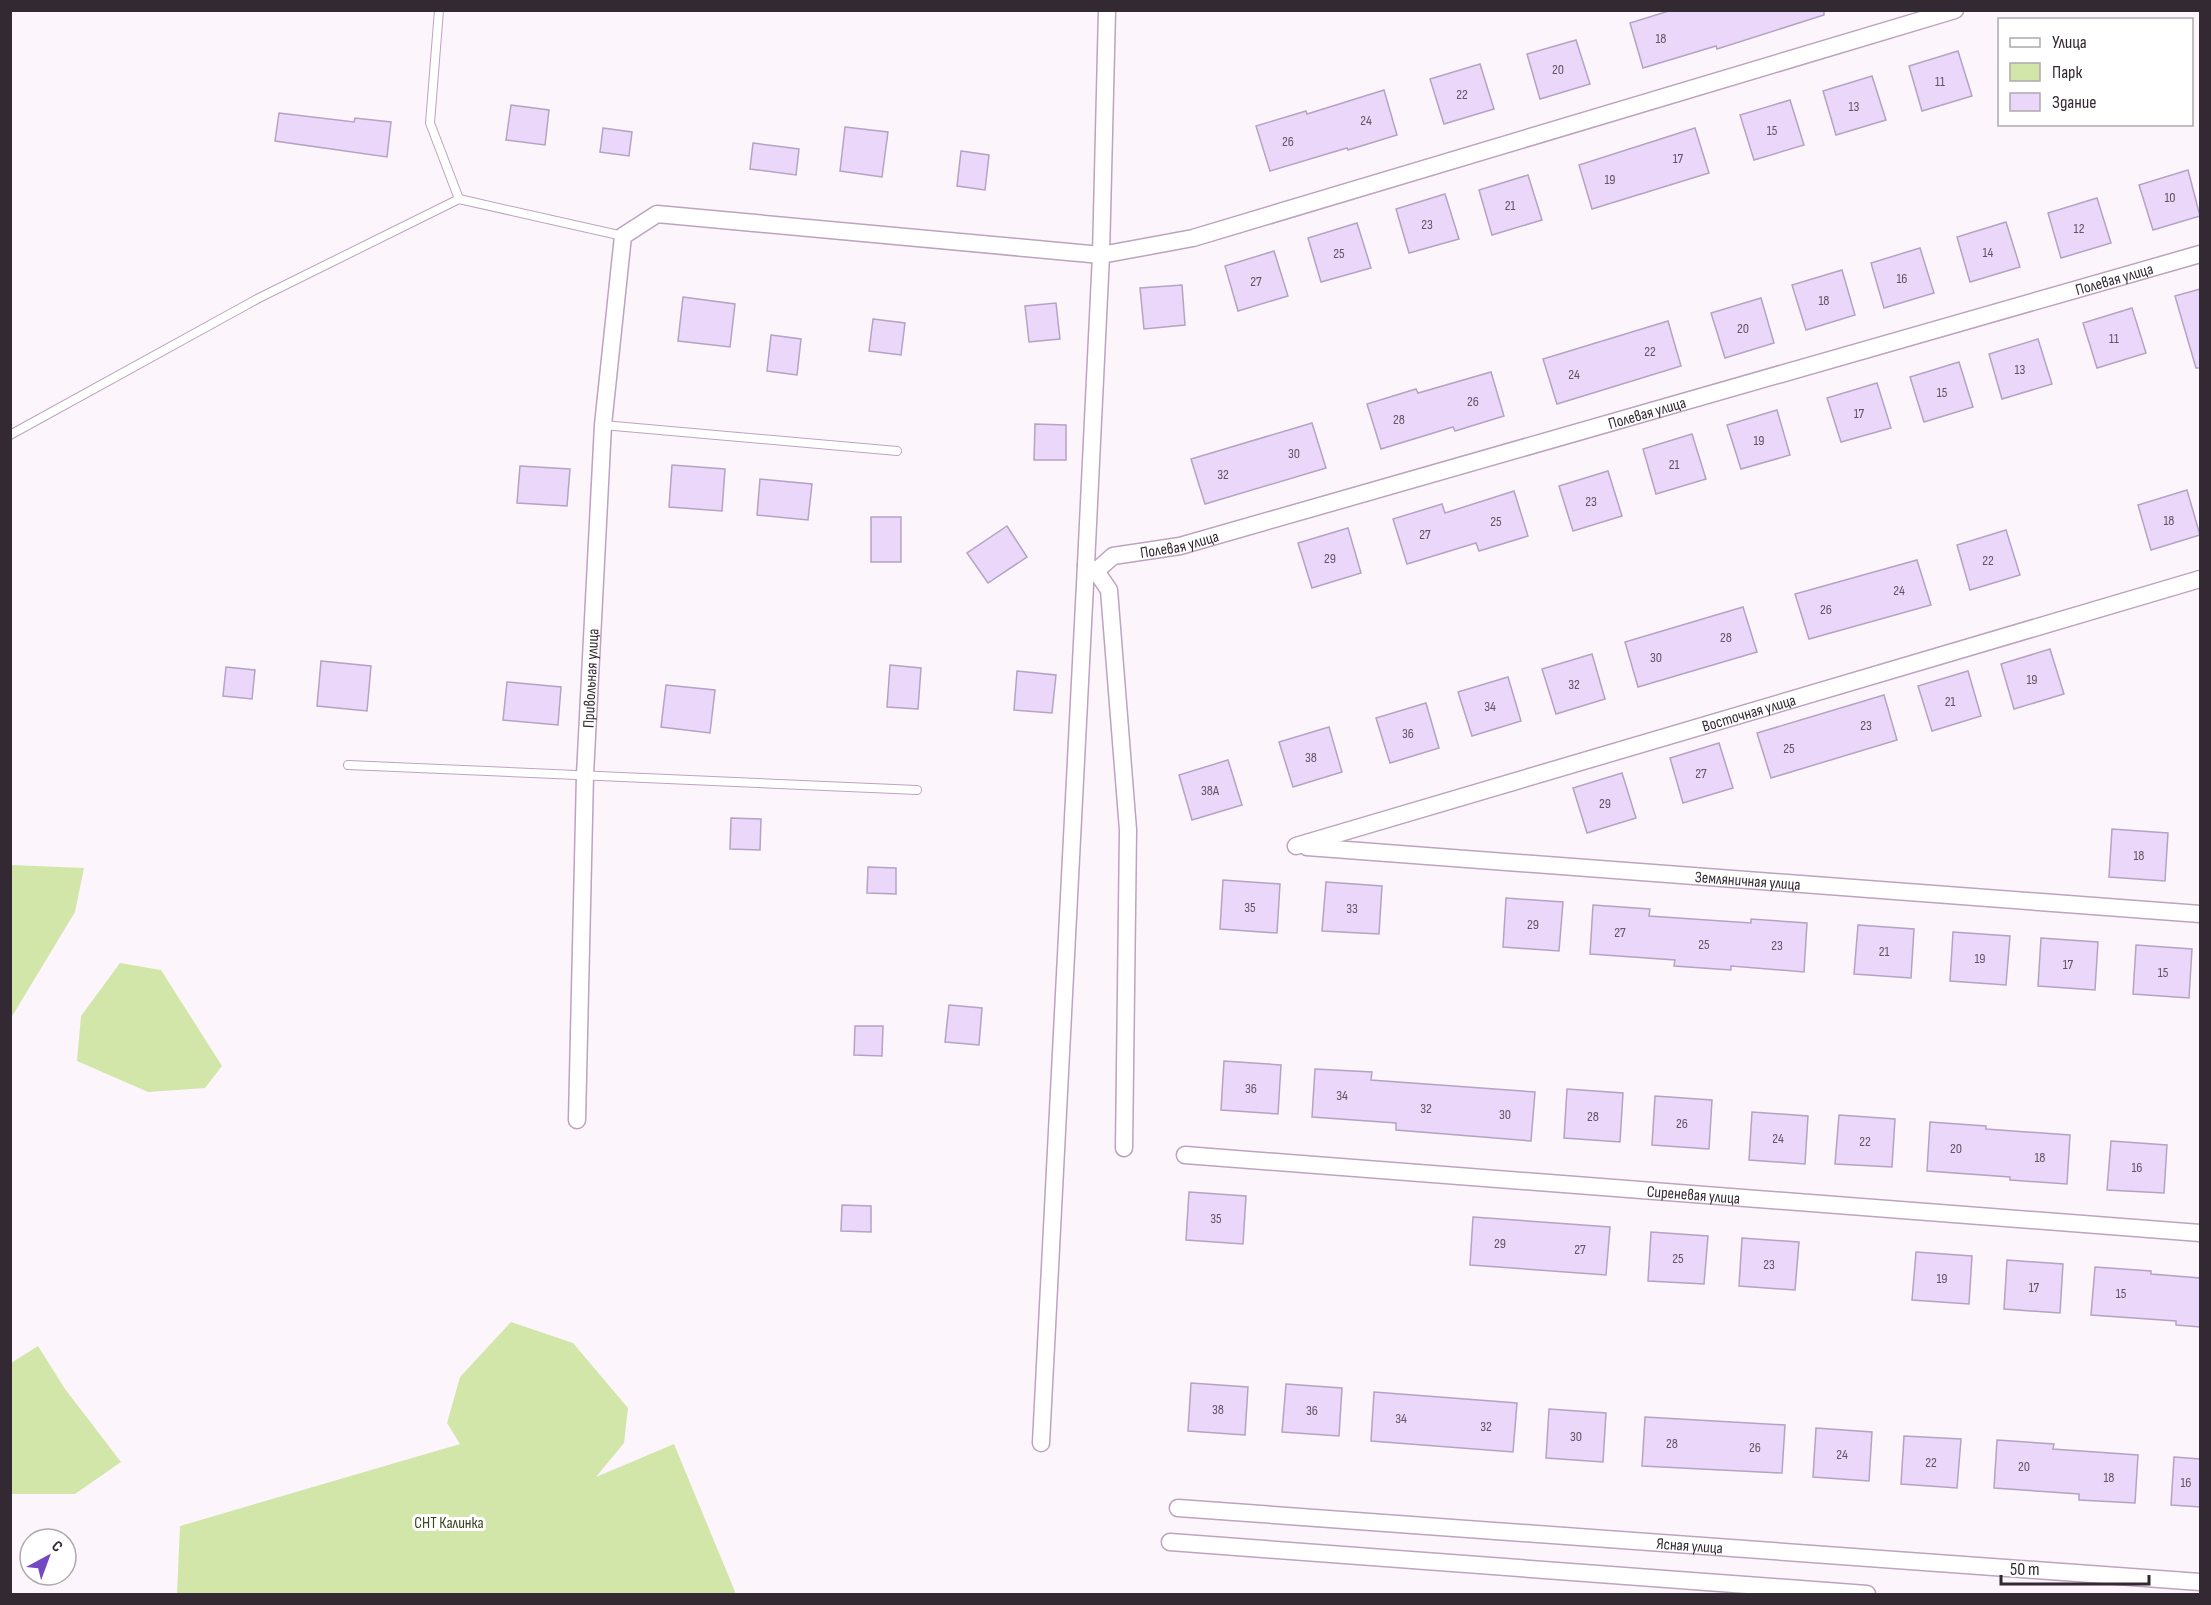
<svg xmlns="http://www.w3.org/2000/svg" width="2211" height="1605" viewBox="0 0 2211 1605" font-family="'Sofia Sans Condensed',sans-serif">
<rect width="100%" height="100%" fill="#fcf6fc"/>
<g fill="#d2e6a9">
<polygon points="11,865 84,868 75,912 11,1018"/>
<polygon points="120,963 161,970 222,1066 205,1088 148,1092 77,1061 81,1016"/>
<polygon points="511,1322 573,1343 628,1408 624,1443 596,1477 674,1444 736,1594 177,1594 180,1526 460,1444 447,1423 460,1377"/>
<polygon points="38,1346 65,1389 121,1462 75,1494 11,1494 11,1363"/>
</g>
<g fill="#ead7f9" stroke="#b5a3c3" stroke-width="1.5">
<polygon points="1672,10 1824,10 1824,15 1717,49 1716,46 1643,68 1630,23"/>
<polygon points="1576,40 1590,84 1540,99 1527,54"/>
<polygon points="1958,51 1972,96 1922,111 1909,66"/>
<polygon points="1480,64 1494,109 1444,124 1430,79"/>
<polygon points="1872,76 1886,120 1836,135 1823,91"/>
<polygon points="1384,90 1397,135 1348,150 1347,148 1270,171 1256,126 1306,111 1307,114"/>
<polygon points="1790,100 1804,145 1754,160 1740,115"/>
<polygon points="511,105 549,110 545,145 506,140"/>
<polygon points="279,113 354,122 355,118 391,122 387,157 275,141"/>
<polygon points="845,127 888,132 882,177 840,171"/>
<polygon points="603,128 632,132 629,156 600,152"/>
<polygon points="1695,128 1709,173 1592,209 1579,165"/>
<polygon points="753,143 799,149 796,175 750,169"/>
<polygon points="961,151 989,155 985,190 957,186"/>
<polygon points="2188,170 2200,216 2153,230 2139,185"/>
<polygon points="1528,175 1542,220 1492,235 1479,190"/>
<polygon points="1445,194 1459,239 1409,253 1396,209"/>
<polygon points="2097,198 2111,243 2061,258 2048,213"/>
<polygon points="2006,222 2020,267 1970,282 1957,237"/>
<polygon points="1357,223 1371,268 1321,282 1308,238"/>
<polygon points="1920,248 1934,293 1884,308 1871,263"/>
<polygon points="1274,251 1288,296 1238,311 1225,266"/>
<polygon points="1842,270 1855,315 1806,330 1792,285"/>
<polygon points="1182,285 1185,325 1144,329 1140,288"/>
<polygon points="2200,289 2200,368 2196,368 2175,296"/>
<polygon points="683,297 735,304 730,347 678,341"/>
<polygon points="1761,298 1774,343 1725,358 1711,313"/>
<polygon points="1056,303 1060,339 1029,342 1025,306"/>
<polygon points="2132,308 2146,353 2097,368 2083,323"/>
<polygon points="873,319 905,323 901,355 869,351"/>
<polygon points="1668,321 1681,366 1557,404 1543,359"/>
<polygon points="771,335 801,339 797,375 767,371"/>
<polygon points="2038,339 2052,384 2002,399 1989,354"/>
<polygon points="1959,362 1973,407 1924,422 1910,377"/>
<polygon points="1491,372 1504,416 1455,431 1453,427 1381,449 1367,404 1416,389 1418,393"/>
<polygon points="1877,383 1891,428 1841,442 1827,398"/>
<polygon points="1777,410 1790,455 1741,469 1727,425"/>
<polygon points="1312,423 1326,468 1205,504 1191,459"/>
<polygon points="1035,424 1066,425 1066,460 1034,460"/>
<polygon points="1692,434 1706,479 1656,494 1643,449"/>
<polygon points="672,465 725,469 722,511 669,507"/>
<polygon points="520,466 570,469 567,506 517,503"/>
<polygon points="1608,471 1622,516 1573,531 1559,486"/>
<polygon points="760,479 812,484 808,520 757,515"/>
<polygon points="2187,490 2200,535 2151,550 2138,505"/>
<polygon points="1514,491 1528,536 1479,551 1476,543 1407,564 1393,519 1442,504 1445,513"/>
<rect x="871" y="517" width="30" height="45"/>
<polygon points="1007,526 1027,557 988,583 967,553"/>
<polygon points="1348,528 1361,573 1312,588 1298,543"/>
<polygon points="2006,530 2020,575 1970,590 1957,545"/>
<polygon points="1917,560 1931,605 1809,639 1795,594"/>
<polygon points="1743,607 1757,652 1638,687 1625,642"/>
<polygon points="2050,649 2064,694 2014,709 2001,664"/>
<polygon points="1592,654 1605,699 1556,714 1542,669"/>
<polygon points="321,661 371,666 367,711 317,706"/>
<polygon points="890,665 921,668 918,709 887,707"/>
<polygon points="226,667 255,670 252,699 223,696"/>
<polygon points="1017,671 1056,675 1052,713 1014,710"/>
<polygon points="1968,671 1981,716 1932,731 1918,686"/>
<polygon points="1508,677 1521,721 1472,736 1458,692"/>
<polygon points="507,682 561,687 558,725 503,720"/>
<polygon points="666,685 715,690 710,733 661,727"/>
<polygon points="1884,695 1897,740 1771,778 1757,733"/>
<polygon points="1426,703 1439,748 1390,763 1376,718"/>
<polygon points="1329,727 1342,772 1293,787 1279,742"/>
<polygon points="1719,743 1733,788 1683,803 1670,758"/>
<polygon points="1228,760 1242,805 1192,820 1179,775"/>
<polygon points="1622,773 1636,818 1587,833 1573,788"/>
<polygon points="731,818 761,819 760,850 730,849"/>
<polygon points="2112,829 2168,833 2165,881 2109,877"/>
<polygon points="868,867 896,868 896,894 867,893"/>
<polygon points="1223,880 1280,884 1277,933 1220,929"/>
<polygon points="1326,882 1382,886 1379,934 1322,931"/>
<polygon points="1506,898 1563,902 1559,951 1503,947"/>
<polygon points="1593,905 1650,909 1649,916 1751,923 1751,919 1807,923 1804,972 1731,966 1731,970 1674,966 1675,960 1590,954"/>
<polygon points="1858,925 1914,929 1911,978 1854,974"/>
<polygon points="1953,932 2010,936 2006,985 1950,981"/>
<polygon points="2041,938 2098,942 2095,990 2038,986"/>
<polygon points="2136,945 2192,949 2189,998 2133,994"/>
<polygon points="949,1005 982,1008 979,1045 945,1042"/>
<polygon points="855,1026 883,1026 882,1056 854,1055"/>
<polygon points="1224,1061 1281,1065 1278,1114 1221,1110"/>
<polygon points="1315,1069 1372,1072 1371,1080 1535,1092 1531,1141 1396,1130 1396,1123 1312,1117"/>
<polygon points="1567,1089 1623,1093 1620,1142 1564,1138"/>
<polygon points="1655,1096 1712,1100 1709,1149 1652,1145"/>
<polygon points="1752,1112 1808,1116 1805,1164 1749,1160"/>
<polygon points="1839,1115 1895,1119 1892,1167 1835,1164"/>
<polygon points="1930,1122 1986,1126 1986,1129 2070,1135 2067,1184 2010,1180 2010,1177 1927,1171"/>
<polygon points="2111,1141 2167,1145 2164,1193 2107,1190"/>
<polygon points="1189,1192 1246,1196 1243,1244 1186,1240"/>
<polygon points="842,1205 871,1206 871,1232 841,1231"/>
<polygon points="1473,1217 1610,1227 1606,1275 1470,1265"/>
<polygon points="1651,1232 1708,1236 1704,1284 1648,1281"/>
<polygon points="1742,1238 1799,1242 1795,1290 1739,1286"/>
<polygon points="1916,1252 1972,1256 1969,1304 1912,1300"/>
<polygon points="2007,1260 2063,1264 2060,1313 2004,1309"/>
<polygon points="2095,1267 2151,1271 2151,1274 2200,1278 2200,1327 2176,1325 2176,1321 2091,1315"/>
<polygon points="1191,1383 1248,1387 1245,1435 1188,1431"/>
<polygon points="1286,1384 1342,1388 1339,1436 1282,1432"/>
<polygon points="1374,1392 1517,1403 1513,1452 1371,1441"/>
<polygon points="1549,1409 1606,1413 1603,1462 1546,1458"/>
<polygon points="1645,1417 1785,1425 1782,1473 1642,1466"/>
<polygon points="1816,1428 1872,1432 1869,1481 1813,1477"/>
<polygon points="1904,1436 1961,1439 1957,1488 1901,1484"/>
<polygon points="1997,1440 2054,1444 2053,1449 2138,1455 2135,1503 2079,1500 2079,1494 1994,1488"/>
<polygon points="2174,1457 2200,1459 2200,1507 2171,1505"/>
</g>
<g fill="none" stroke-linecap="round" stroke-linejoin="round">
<defs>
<g id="lane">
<polyline points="439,10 430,123 459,199"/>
<polyline points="603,425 897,451"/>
<polyline points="10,435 259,298 459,199 623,236"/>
<polyline points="348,765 917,790"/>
</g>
<g id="street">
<polyline points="1107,10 1101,255 1086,565 1096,571 1109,590 1128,830 1124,1148"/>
<path id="s1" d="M1096,571L1113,556L1180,546L2200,254"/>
<path id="s2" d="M1296,846L2200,579"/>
<path id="s3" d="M1307,847L2200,914"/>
<path id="s4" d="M577,1120L585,775L603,425L623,236L657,214L1101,255L1193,238L1955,10"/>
<path id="s5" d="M1185,1155L2200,1233"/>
<polyline points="1041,1443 1086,565"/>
<path id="s6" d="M1178,1508L2200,1582"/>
<polyline points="1170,1542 1867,1594"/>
</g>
</defs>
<use href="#lane" stroke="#bea3be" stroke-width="10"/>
<use href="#street" stroke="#bea3be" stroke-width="19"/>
<use href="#lane" stroke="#fff" stroke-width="8"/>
<use href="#street" stroke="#fff" stroke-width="16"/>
</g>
<g text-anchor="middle" stroke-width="6" stroke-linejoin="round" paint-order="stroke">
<g font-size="14" fill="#615464">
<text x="1661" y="43">18</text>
<text x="1558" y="74">20</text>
<text x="1940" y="86">11</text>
<text x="1462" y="99">22</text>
<text x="1854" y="111">13</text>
<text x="1366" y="125">24</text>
<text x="1772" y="135">15</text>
<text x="1288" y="146">26</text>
<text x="1678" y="163">17</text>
<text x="1610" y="184">19</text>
<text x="2170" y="202">10</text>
<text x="1510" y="210">21</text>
<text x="1427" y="229">23</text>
<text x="2079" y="233">12</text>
<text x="1988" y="257">14</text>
<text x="1339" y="258">25</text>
<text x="1902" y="283">16</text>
<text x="1256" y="286">27</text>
<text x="1824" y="305">18</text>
<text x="1743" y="333">20</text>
<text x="2114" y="343">11</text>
<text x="1650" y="356">22</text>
<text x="2020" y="374">13</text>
<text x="1574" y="379">24</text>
<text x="1942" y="397">15</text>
<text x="1473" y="406">26</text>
<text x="1859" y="418">17</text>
<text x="1399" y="424">28</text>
<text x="1759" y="445">19</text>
<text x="1294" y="458">30</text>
<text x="1674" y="469">21</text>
<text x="1223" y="479">32</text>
<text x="1591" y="506">23</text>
<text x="2169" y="525">18</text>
<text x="1496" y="526">25</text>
<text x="1425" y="539">27</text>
<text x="1330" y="563">29</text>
<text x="1988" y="565">22</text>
<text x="1899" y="595">24</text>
<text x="1826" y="614">26</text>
<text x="1726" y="642">28</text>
<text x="1656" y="662">30</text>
<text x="2032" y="684">19</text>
<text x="1574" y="689">32</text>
<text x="1950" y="706">21</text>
<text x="1490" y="711">34</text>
<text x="1866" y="730">23</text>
<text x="1408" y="738">36</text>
<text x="1789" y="753">25</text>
<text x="1311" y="762">38</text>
<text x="1701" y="778">27</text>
<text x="1210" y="795">38А</text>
<text x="1605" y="808">29</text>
<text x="2139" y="860">18</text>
<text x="1250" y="912">35</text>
<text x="1352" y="913">33</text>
<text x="1533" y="929">29</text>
<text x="1620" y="937">27</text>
<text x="1704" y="949">25</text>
<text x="1777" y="950">23</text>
<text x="1884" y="956">21</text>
<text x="1980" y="963">19</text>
<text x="2068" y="969">17</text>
<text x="2163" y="977">15</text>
<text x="1251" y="1093">36</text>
<text x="1342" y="1100">34</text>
<text x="1426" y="1113">32</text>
<text x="1505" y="1119">30</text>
<text x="1593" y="1121">28</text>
<text x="1682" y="1128">26</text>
<text x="1778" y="1143">24</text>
<text x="1865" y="1146">22</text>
<text x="1956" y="1153">20</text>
<text x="2040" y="1162">18</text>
<text x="2137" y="1172">16</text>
<text x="1216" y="1223">35</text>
<text x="1500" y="1248">29</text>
<text x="1580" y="1254">27</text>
<text x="1678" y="1263">25</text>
<text x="1769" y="1269">23</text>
<text x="1942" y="1283">19</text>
<text x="2034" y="1292">17</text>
<text x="2121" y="1298">15</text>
<text x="1218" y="1414">38</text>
<text x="1312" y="1415">36</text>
<text x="1401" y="1423">34</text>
<text x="1486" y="1431">32</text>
<text x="1576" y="1441">30</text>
<text x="1672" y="1448">28</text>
<text x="1755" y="1452">26</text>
<text x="1842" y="1459">24</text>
<text x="1931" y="1467">22</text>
<text x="2024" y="1471">20</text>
<text x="2109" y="1482">18</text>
<text x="2186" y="1487">16</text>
</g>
<g font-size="16" fill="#332933" stroke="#fff">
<text dy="6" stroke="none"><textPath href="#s1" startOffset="1062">Полевая улица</textPath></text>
<text dy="6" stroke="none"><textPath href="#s1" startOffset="576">Полевая улица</textPath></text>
<text dy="6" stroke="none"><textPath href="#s1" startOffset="90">Полевая улица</textPath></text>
<text dy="6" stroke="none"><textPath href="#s4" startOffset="442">Привольная улица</textPath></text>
<text dy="6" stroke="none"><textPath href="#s2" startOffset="472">Восточная улица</textPath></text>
<text dy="6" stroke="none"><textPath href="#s3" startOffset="442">Земляничная улица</textPath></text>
<text dy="6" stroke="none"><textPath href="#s5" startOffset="510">Сиреневая улица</textPath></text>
<text dy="6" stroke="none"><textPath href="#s6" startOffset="513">Ясная улица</textPath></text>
</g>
<g font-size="16" fill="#39441c" stroke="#fff">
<text x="449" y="1528">СНТ Калинка</text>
</g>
</g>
<rect width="2211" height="1605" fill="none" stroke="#332933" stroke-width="24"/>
<rect x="1998" y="18" width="195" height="108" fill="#ffffff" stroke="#ada9ad" stroke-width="1.5"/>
<rect x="2010" y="38" width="30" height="9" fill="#ffffff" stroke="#ada9ad" stroke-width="1.5"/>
<text x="2052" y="48" font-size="18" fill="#332933">Улица</text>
<rect x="2010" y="63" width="30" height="18" fill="#d2e6a9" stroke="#ada9ad" stroke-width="1.5"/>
<text x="2052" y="78" font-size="18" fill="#332933">Парк</text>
<rect x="2010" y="93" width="30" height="18" fill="#ead7f9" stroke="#ada9ad" stroke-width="1.5"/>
<text x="2052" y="108" font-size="18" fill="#332933">Здание</text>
<g transform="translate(48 1557) rotate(41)"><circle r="28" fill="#ffffff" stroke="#ada9ad" stroke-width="1.5"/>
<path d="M0-4.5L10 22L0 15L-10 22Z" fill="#7249c1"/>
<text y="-9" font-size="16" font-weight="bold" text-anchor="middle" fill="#332933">С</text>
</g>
<path d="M2001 1575v9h148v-9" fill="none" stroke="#332933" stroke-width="3"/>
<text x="2010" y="1575" font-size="18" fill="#332933" stroke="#ffffff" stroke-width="4.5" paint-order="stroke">50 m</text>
</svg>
